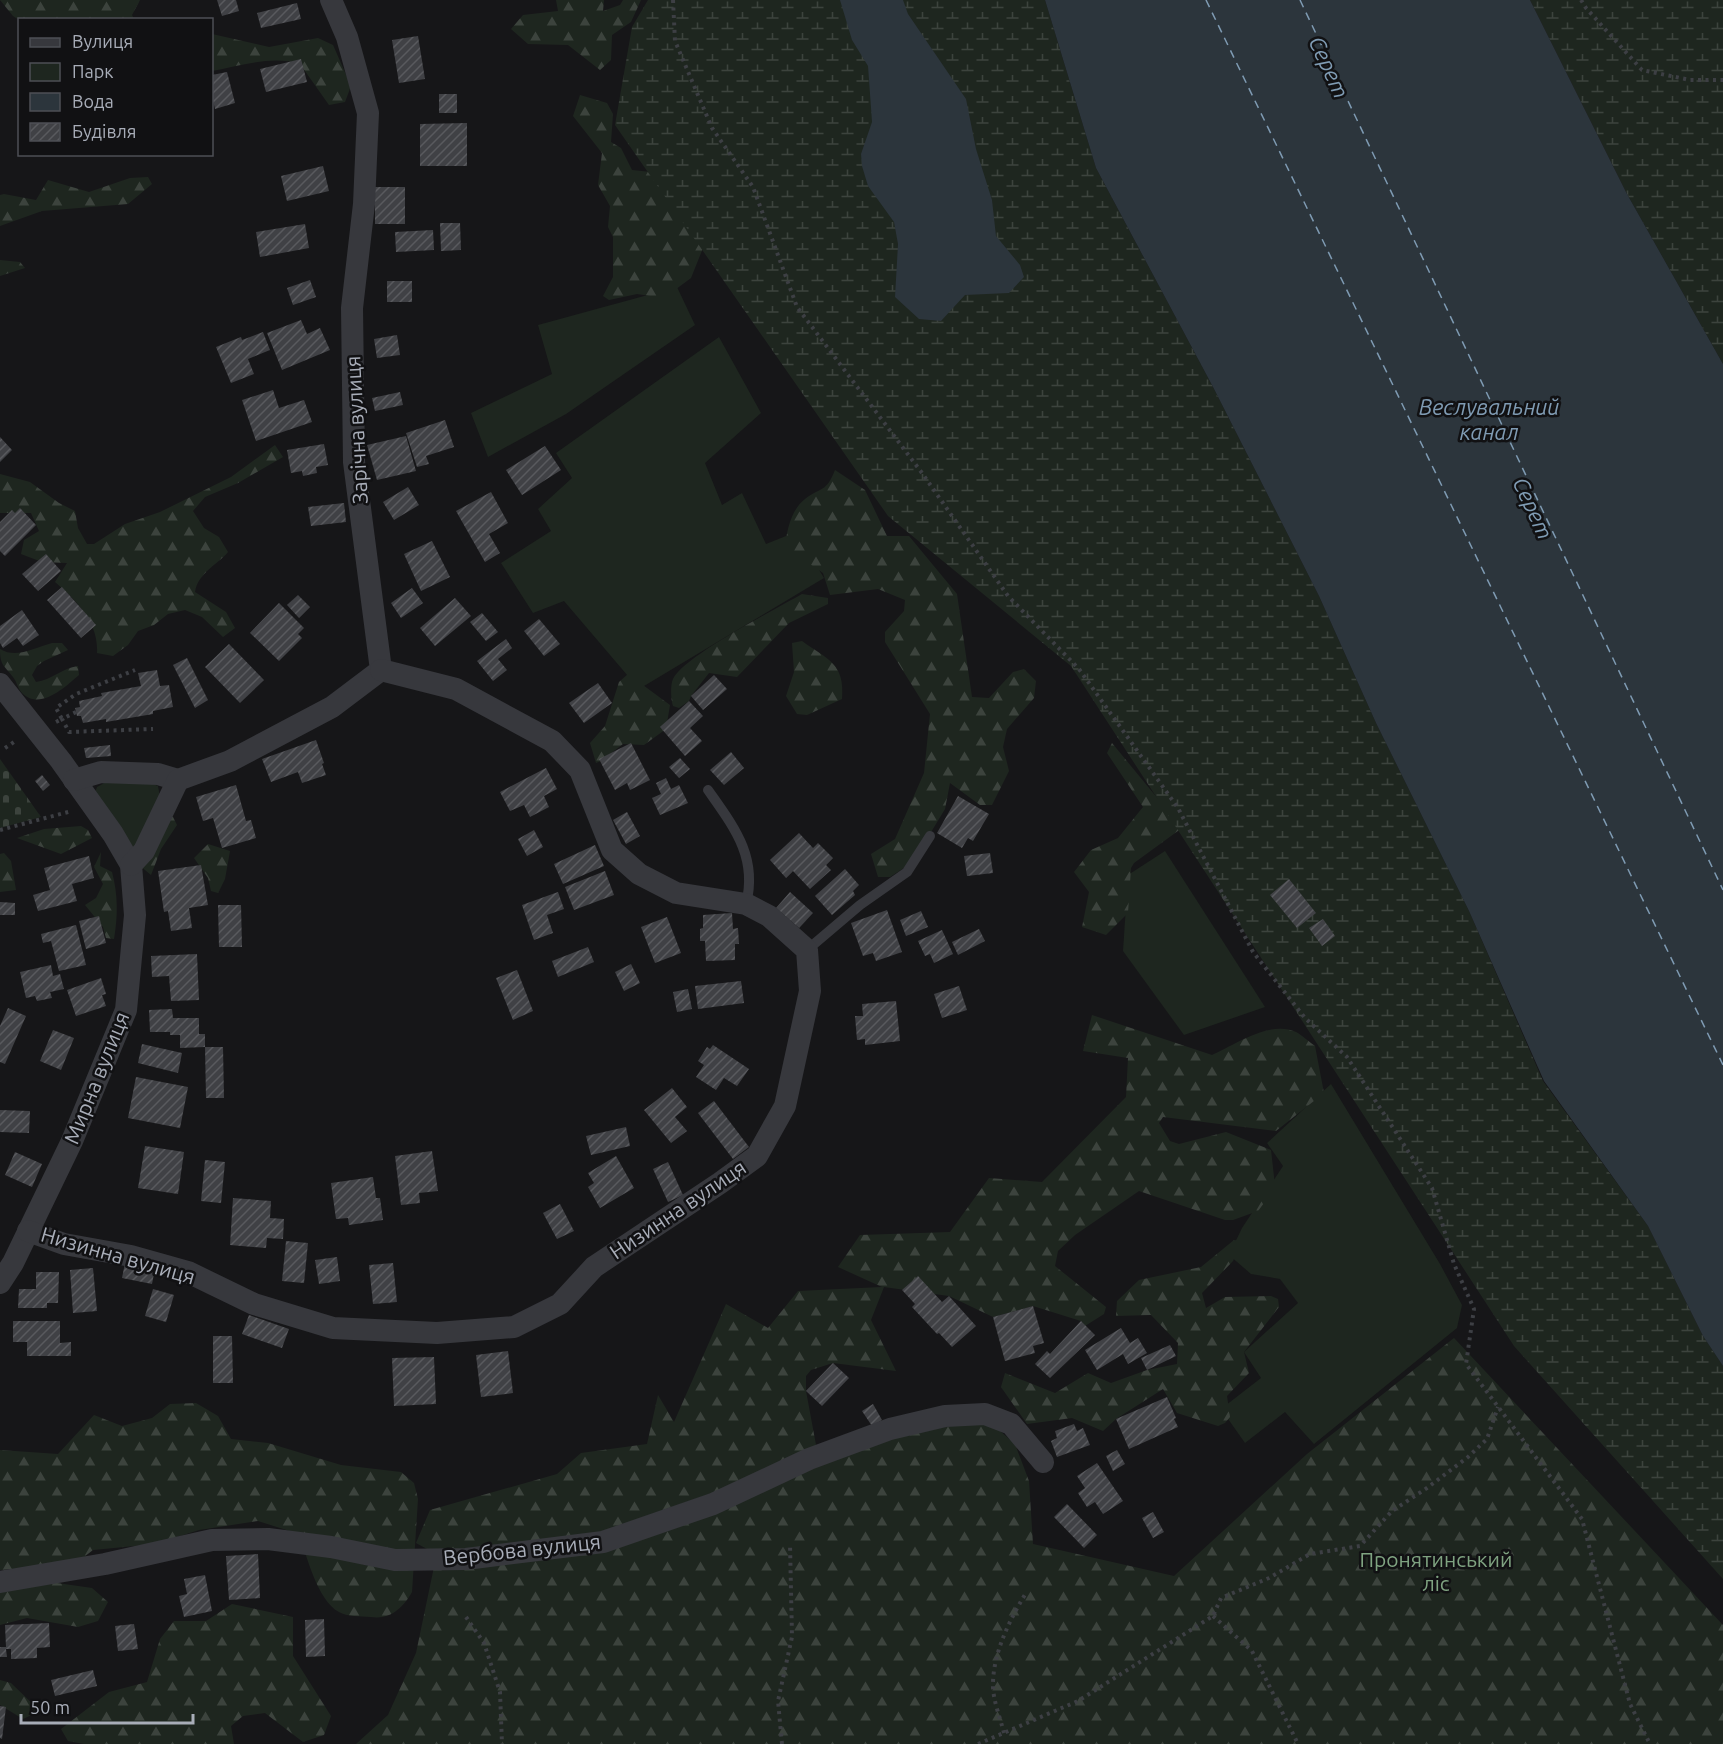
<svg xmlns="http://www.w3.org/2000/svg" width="1723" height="1744" viewBox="0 0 1723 1744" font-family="Ubuntu,sans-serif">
<defs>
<pattern id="forest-firs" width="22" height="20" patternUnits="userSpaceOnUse" patternTransform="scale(1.5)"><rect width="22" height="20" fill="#1e261f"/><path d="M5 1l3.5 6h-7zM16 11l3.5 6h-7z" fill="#3c433d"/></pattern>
<pattern id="wetland-marsh" width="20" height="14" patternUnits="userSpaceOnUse" patternTransform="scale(1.5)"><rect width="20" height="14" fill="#1e261f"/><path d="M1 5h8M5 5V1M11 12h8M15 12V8" fill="none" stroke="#3c433d"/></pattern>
<pattern id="cemetery-stones" width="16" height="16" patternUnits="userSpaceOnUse" patternTransform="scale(1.5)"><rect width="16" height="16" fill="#1e261f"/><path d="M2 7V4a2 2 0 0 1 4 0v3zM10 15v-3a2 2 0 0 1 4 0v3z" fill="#3c433d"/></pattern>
<pattern id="building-hatch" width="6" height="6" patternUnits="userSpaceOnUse" patternTransform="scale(1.5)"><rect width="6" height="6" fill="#404145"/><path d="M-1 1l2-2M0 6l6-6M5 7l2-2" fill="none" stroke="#595a5e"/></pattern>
</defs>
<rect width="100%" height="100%" fill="#161618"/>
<g fill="#1e261f">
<polygon points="677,287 695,325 566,414 488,457 471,413 552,374 538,325"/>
<polygon points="719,337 761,413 705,463 722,505 742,493 766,544 796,532 824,578 639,689 564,601 533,613 501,563 551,531 538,509 572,478 556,453"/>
<polygon points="106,782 148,782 158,786 160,797 134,848 94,795 97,787"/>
<polygon points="1165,851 1265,1007 1184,1035 1123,951 1128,875"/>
<polygon points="1331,1084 1440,1264 1462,1305 1457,1328 1314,1444 1285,1412 1245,1443 1221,1409 1261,1378 1244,1352 1298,1303 1280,1279 1251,1274 1229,1255 1242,1228 1283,1166 1267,1143"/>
</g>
<g fill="url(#forest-firs)">
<polygon points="0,0 140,0 132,15 134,19 19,20 13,16"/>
<polygon points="556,0 604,0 603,11 620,5 623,0 641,0 631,22 612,35 611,60 600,70 568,45 528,44 511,29 523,15 558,11"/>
<path d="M212,34L269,47L318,38L333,45L351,86L345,102L329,105L300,64C272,55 239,66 212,71Z"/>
<polygon points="580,95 607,103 613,114 611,142 621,148 632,170 651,172 703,248 691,278 664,298 637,294 609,300 603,296 613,277 613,237 608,227 610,206 598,185 602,153 573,116"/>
<polygon points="148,177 152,184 128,204 42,211 0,226 0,195 4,194 36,200 48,180 89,192 130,178"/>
<polygon points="0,260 20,262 25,268 0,276"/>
<path d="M275,445L283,457L238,483L205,497L193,511L204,528L219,537L228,552C217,565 198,573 195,592L226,612L235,628L223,637L202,617L185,610L168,614L154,625L138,631L128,645L113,656L97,653C99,622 76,600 55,582L67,563L42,562L21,554L24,540L39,531L31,513H0V474L30,482L59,503L75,511L78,528L87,544H94L125,524L160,512L231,477Z"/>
<path d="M835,470L865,490L887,536H909L957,594L972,697L989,698L1013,672L1024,669L1036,681L1034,698L1007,729L1003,747L1009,771L992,805H980L950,783L945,809L913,862L890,877H878L871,854L895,839L924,773L930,714L885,642V632L904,611L905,600L878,589L830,595L823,573L785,547C787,530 791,510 805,499C822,486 826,493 835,470Z"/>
<path d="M802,594L828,598V604L789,623L737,677L709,673L691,696L689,701L679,708L673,706C671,700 670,686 673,679C684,656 776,609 802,594Z"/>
<path d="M802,641C828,660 845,663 842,699L807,715L797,714L786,696L794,672L792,643Z"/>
<path d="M52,643H62L68,650L44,661L37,666L32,675L36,682C52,680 62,668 78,666L79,675C65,687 40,711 22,693C18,689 17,682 13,677C4,665 0,666 0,649C16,659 34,648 52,643Z"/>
<polygon points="628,674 670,705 666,729 644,745 623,744 601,761 596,763 590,743 605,726 619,682"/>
<polygon points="1112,743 1182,828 1134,863 1131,868 1128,913 1106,935 1082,927 1089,892 1074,872 1091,850 1118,838 1143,807 1107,753"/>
<polygon points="159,813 173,817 177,825 161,849 151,875 139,865"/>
<polygon points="81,826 88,830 92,838 61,854 17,838 44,829"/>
<polygon points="208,844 230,851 225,879 218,893 211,891 208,878 194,858"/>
<path d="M101,852L100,866L112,872C118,895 118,915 114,939L106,938L103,927L85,905L96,898L103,884L94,867Z"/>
<polygon points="4,853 11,861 16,890 0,892 0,854"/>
<path d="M1092,1015L1212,1055C1235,1045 1269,1020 1296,1032C1302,1035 1309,1042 1315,1046L1324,1093L1276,1131L1163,1117L1159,1123L1170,1141L1179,1144L1226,1132L1271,1150L1275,1186L1267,1199L1258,1211L1233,1220H1225L1139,1191L1075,1235L1058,1251L1055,1266L1106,1307L1104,1314L1085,1326L1081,1321L1033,1306L993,1317L949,1296L884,1287L871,1320L896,1371L833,1363L811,1370L806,1376V1391L816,1445L809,1459L575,1541L449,1561L416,1543L430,1510L557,1474L581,1453L647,1444L658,1395L674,1422L726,1304L768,1328L798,1291L882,1287L838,1267L860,1235L950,1232L989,1178L1042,1182L1126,1097L1128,1058L1083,1051Z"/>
<polygon points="1234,1240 1242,1241 1233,1261 1202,1293 1206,1308 1225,1297 1271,1296 1278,1299 1279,1307 1244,1352 1249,1373 1227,1396 1230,1417 1225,1423 1218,1426 1177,1413 1163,1389 1116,1419 1103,1431 1072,1418 1027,1424 1001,1387 1005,1373 1055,1393 1088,1373 1111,1383 1147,1370 1177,1364 1178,1343 1151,1315 1116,1316 1117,1301 1139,1280 1201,1267"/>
<polygon points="1454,1338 1723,1625 1723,1744 356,1744 388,1715 416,1653 434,1567 602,1551 813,1466 893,1438 950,1426 985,1424 1000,1431 1015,1444 1029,1481 1033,1544 1174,1576 1307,1454"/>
<path d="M196,1403L218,1416L231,1439L268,1443L341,1465L401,1472L414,1483L418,1499L412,1592C403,1608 390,1620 371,1617C361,1616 347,1617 339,1612C317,1600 307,1556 299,1534L258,1521L199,1530L155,1544L93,1550L75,1564L0,1570V1450L58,1454L94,1415L122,1426L152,1418L170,1404Z"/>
<polygon points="36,1580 92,1588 108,1602 98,1621 78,1627 27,1618 0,1625 0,1585"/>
<polygon points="232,1604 293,1617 293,1656 331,1716 324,1735 303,1742 265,1713 243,1716 231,1726 234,1744 84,1744 68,1741 61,1729 109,1692 147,1682 160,1639 174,1621 206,1621"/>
<polygon points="0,1680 11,1683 40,1711 23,1719 0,1705"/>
</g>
<g fill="url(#wetland-marsh)">
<polygon points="648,0 1045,0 1096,168 1213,387 1319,596 1376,723 1469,911 1543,1081 1648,1226 1703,1336 1723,1366 1723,1579 1514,1346 1071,666 888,516 615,125 632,27"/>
<polygon points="1530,0 1723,0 1723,364 1627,194"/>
</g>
<polygon fill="url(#cemetery-stones)" points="0,759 41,817 0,828"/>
<g fill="#2c353c">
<polygon points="840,0 903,0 908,14 966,99 976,149 992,200 996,236 1020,265 1024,277 1009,293 965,295 941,321 919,319 895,297 898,244 894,222 868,186 862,166 861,154 872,122 868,66 852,40"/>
<polygon points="1045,0 1530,0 1627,194 1723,364 1723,1366 1703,1336 1648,1226 1544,1081 1469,911 1376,723 1319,596 1213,387 1096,168"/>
</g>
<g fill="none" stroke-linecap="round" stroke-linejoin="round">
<g stroke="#7f9bb3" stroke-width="1.5" stroke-dasharray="8 6" stroke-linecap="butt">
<polyline points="1206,0 1723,1065"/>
<polyline points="1300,0 1723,890"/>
</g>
</g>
<g fill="url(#building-hatch)">
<polygon points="217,0 236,0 239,11 222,16"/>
<polygon points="297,3 301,19 261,28 257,13"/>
<polygon points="418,36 425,79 399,83 392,40"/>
<polygon points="301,59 307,82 266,92 260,69"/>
<polygon points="227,72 235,103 215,109 212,96 212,75"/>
<rect x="439" y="94" width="18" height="19"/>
<polygon points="467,123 467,166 420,166 420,124"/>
<polygon points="323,166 329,191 287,201 281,176"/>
<rect x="375" y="187" width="30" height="37"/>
<polygon points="440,223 460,223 461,250 441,251"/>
<polygon points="305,224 309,248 260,257 256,232"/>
<polygon points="433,230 434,250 396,252 395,232"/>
<polygon points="310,280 316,297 293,305 287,288"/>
<rect x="387" y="281" width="25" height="21"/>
<polygon points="301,320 307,334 320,328 330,350 282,370 267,333"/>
<polygon points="263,332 270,350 248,359 254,374 231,383 216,347 241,337 242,340"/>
<polygon points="397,335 400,355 377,358 374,339"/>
<polygon points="273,390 279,408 304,400 312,422 256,441 242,400"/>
<polygon points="400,392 403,405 375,411 372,398"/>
<polygon points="445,420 454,447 426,456 429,464 417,467 406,433"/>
<polygon points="406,436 416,471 377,480 367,445"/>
<polygon points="0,437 12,450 0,462"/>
<polygon points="324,444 328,465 316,467 317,473 303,476 302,471 291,473 287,450"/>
<polygon points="545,446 561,470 522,495 506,470"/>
<polygon points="408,487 419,505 394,520 383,502"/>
<polygon points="491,492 508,523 489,534 500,553 485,562 456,511"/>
<polygon points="344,503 346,522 311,526 308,507"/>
<polygon points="20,508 36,525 5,556 0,551 0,522 12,510 15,513"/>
<polygon points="432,541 450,577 421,591 404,554"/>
<polygon points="46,554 61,571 38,591 22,574"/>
<polygon points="62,587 96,625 81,638 47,600"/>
<polygon points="412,588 423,603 401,618 391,603"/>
<polygon points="298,595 310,607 299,618 287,605"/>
<polygon points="455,598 471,616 435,646 420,628"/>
<polygon points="279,603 304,628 298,634 302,638 279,661 250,633"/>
<polygon points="22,610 39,635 23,646 17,638 3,648 0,643 0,626"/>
<polygon points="482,613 498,632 486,641 470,622"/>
<polygon points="539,619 560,644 544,656 524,631"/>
<polygon points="506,639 512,648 498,659 507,670 493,681 477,661"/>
<polygon points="229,644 264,680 240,703 205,667"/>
<polygon points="187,658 208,700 195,708 173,665"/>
<polygon points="157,670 160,686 169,685 173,707 153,711 153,714 106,722 106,719 83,723 81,716 77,716 75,708 80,707 79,701 102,696 101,693 141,686 138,673"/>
<polygon points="714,675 727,689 703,710 691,696"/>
<polygon points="598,683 612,703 584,723 569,703"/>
<polygon points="689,701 703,716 690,728 702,741 685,756 660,727"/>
<polygon points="316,740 324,763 322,764 326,775 302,783 298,772 271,782 262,759"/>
<polygon points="631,743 650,780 630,790 627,783 615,790 599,759"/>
<polygon points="110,745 111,756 86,758 84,748"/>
<polygon points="731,752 744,768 724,785 710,770"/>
<polygon points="680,758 690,769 679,778 669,767"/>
<polygon points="546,768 557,789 544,796 549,807 530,817 524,805 510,811 500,792"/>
<polygon points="42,775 50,785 43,791 35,781"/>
<polygon points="666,778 671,789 679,785 688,803 660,815 652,798 661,794 656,783"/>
<polygon points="236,785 246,821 251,820 256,838 222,848 213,818 203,821 196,797"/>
<polygon points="958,796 989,814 973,841 968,838 962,848 937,833"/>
<polygon points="627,812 640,836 626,844 613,820"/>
<polygon points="534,830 543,847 527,856 518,839"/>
<polygon points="799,833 813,848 818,843 833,858 826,865 831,870 810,889 793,871 786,878 770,860"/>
<polygon points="595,845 604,866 563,884 554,864"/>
<polygon points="990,853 993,873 967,876 964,856"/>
<polygon points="89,856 94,878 72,884 77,901 38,911 33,895 50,890 44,868"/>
<polygon points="201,865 208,905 189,908 192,928 171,931 168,911 164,912 158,871"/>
<polygon points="845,869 859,885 853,891 855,895 832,915 815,896"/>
<polygon points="605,871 614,895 574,910 565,887"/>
<polygon points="1289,879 1316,913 1297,928 1270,895"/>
<polygon points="558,892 564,909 547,915 553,933 534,940 522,905"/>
<polygon points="790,892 813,913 799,928 776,908"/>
<polygon points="0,902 15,903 15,915 0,915"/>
<polygon points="218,905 241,905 242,947 219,947"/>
<polygon points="887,910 902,952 876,961 873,953 863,956 851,923"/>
<polygon points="921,911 928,927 906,936 900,920"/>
<polygon points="732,913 733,929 738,928 739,944 735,944 735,960 706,961 705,941 700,941 700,929 703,928 703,915"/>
<polygon points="99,916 106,943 86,949 79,921"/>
<polygon points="667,917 681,953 655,963 641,927"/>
<polygon points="1323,919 1335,936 1322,946 1309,928"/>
<polygon points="76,925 86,965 59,971 51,941 43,943 41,934"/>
<polygon points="979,929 985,941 958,955 952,942"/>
<polygon points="942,930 953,954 934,963 930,954 925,956 918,941"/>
<polygon points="588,947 594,962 558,977 552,961"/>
<polygon points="197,954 199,1000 171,1001 169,976 152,977 151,956"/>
<polygon points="631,964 640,983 624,991 615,972"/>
<polygon points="51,965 53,976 60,974 64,989 50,992 52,998 37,1001 35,996 26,998 20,972"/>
<polygon points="517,970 533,1011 513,1020 496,978"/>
<polygon points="101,978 106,994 102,995 106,1006 76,1016 67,990"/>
<polygon points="741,981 744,1003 698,1009 695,986"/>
<polygon points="959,986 967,1010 942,1018 934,994"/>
<polygon points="688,989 692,1009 677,1012 673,992"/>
<polygon points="896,1001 900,1041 865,1045 865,1039 857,1040 855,1016 863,1016 862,1004"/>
<polygon points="8,1008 26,1016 5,1064 0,1062 0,1026"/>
<polygon points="172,1009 173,1018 199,1018 199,1034 205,1034 205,1047 180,1048 180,1035 170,1035 170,1032 150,1032 149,1010"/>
<polygon points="53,1030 74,1038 61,1070 40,1061"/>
<polygon points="142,1044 182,1053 178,1073 138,1063"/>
<polygon points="713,1045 749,1069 737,1086 724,1078 716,1090 696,1077 704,1065 698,1061 707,1047 710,1049"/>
<polygon points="205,1047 223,1047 224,1098 206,1098"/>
<polygon points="136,1077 188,1087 180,1128 128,1118"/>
<polygon points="672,1088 687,1107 675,1117 687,1131 671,1143 644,1110"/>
<polygon points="714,1101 749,1147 733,1159 698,1113"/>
<polygon points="0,1110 30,1111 29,1133 0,1132"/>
<polygon points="626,1127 630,1146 591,1155 586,1136"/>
<polygon points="145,1146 184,1152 178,1194 138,1188"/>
<polygon points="432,1151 438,1191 419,1193 420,1203 401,1205 395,1156"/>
<polygon points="15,1152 42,1164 32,1187 5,1175"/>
<polygon points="616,1156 634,1188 600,1208 588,1187 594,1183 588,1173"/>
<polygon points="205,1160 225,1162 221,1203 201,1201"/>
<polygon points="668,1162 683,1195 668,1202 653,1169"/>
<polygon points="373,1177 376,1198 380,1198 383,1220 349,1225 348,1218 336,1219 331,1183"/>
<polygon points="233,1198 271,1201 270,1218 284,1219 283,1239 267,1238 266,1248 230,1245"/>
<polygon points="560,1204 574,1231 557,1239 543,1213"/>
<polygon points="286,1241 308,1243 304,1283 282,1281"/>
<polygon points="337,1257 340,1281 319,1284 315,1260"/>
<polygon points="125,1263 155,1269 152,1284 122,1278"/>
<polygon points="393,1263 397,1302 373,1304 369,1265"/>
<polygon points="93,1268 97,1311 73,1313 70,1270"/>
<polygon points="36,1272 59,1272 58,1303 47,1303 47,1308 18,1308 19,1289 36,1289"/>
<polygon points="918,1276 942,1302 949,1296 976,1326 952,1347 939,1333 937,1334 912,1307 915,1304 902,1290"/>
<polygon points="153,1289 174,1295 166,1322 145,1316"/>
<polygon points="1033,1306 1044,1343 1033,1346 1035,1353 1005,1361 993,1317"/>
<polygon points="249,1315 289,1329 282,1348 242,1334"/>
<polygon points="13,1321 60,1321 60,1343 71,1342 71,1356 27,1356 27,1342 13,1342"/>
<polygon points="1081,1321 1095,1335 1050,1378 1035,1364 1047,1351 1050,1354"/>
<polygon points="1121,1328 1130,1343 1138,1338 1147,1353 1128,1364 1123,1354 1097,1370 1085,1350"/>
<polygon points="213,1336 232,1336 233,1383 213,1383"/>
<polygon points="1170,1345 1176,1356 1147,1370 1141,1358"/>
<polygon points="508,1351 513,1393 481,1397 476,1355"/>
<polygon points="434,1357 436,1404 394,1406 392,1358"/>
<polygon points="833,1363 849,1378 822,1406 806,1391"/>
<polygon points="1167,1397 1176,1418 1174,1419 1178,1427 1129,1449 1116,1419"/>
<polygon points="873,1404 882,1420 872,1426 862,1411"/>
<polygon points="1074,1424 1077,1431 1083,1428 1090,1445 1057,1457 1051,1441 1057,1438 1055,1431"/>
<polygon points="1117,1450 1125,1464 1113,1471 1106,1456"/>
<polygon points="1097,1463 1123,1501 1103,1514 1095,1502 1087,1507 1078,1493 1085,1488 1077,1476"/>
<polygon points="1067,1504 1097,1535 1084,1548 1054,1517"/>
<polygon points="1153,1512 1164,1532 1153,1538 1142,1518"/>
<polygon points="258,1554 260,1598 229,1600 226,1556"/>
<polygon points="205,1575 212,1611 184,1617 179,1596 187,1594 184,1579"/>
<polygon points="324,1619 325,1656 306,1657 305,1620"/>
<polygon points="49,1623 50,1647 37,1648 37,1658 11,1659 11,1649 6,1649 7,1657 0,1657 0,1647 6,1647 5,1625"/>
<polygon points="134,1624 138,1649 118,1651 115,1626"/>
<polygon points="93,1670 97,1686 55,1696 51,1680"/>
<polygon points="0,1706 6,1707 2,1739 0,1738"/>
</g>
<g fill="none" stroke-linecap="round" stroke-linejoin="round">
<g stroke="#3d3f44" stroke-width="4" stroke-dasharray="3 4.5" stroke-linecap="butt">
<polyline points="673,0 675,41 712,128 753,187 797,307 922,473 1008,596 1079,669 1178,808 1253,952 1305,1018 1347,1057 1432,1188 1454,1264 1474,1309 1466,1364 1582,1519 1630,1704 1650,1744"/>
<polyline points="1581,0 1586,8 1642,70 1690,80 1723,80"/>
<polyline points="76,712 62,719 69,732 153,729"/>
<polyline points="56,722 62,719 56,708 76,694 135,670"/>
<polyline points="5,748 17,740"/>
<polyline points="0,830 72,811"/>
<polyline points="1213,1616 1252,1651 1298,1744"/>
<polyline points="466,1617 484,1643 500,1692 502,1744"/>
<path d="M1004,1733C1000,1717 992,1698 993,1682C994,1651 1010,1619 1026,1593"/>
<polyline points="782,1744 778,1701 792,1637 790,1544"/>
<polyline points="978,1744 1078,1701 1213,1616 1221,1598 1269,1578 1310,1554 1360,1546 1392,1511 1427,1488 1468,1457 1487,1439 1498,1407"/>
</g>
<g stroke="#37383d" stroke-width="10">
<path d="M708,790C734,827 758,857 746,904"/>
<polyline points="807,950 860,905 907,872 930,836"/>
</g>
<g stroke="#37383d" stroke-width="22">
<polyline points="0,684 61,761 113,834 131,865 135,915 126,1010 72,1141 13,1263 0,1283"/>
<polyline points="74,780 101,772 158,774 178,780"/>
<polyline points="131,865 144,851 178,780 230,761 332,707 381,670 354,462 352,308 364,204 368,113 347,37 331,0"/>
<polyline points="28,1231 64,1244 131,1256 188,1272 254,1304 333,1328 437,1333 514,1327 560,1304 594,1267 720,1183 757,1156 785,1106 810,991 807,950 769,916 746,904 676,893 639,874 612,850 580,770 552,741 456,689 381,670"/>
<polyline points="0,1582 105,1564 212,1540 268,1539 331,1547 395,1560 466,1559 603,1542 713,1504 809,1459 890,1429 945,1416 985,1414 1011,1424 1043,1462"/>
</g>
</g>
<g text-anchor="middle" stroke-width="5" stroke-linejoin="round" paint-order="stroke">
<g font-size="21" fill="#a8adb8" stroke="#111113">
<text transform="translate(357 430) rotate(-93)" y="7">Зарічна вулиця</text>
<text transform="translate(97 1078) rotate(-68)" y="7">Мирна вулиця</text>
<text transform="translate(678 1210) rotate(-34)" y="7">Низинна вулиця</text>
<text transform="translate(118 1256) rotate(16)" y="7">Низинна вулиця</text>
<text transform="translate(522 1550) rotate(-6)" y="7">Вербова вулиця</text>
</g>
<g font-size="21" fill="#7fa381" stroke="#111113">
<text x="1436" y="1567">Пронятинський<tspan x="1436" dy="24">ліс</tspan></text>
</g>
<g font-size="22" font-style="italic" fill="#7f9bb3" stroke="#111113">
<text transform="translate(1329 67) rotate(65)" y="8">Серет</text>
<text x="1489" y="415">Веслувальний<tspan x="1489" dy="25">канал</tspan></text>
<text transform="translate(1533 508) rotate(65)" y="8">Серет</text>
</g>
</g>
<rect x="18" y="18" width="195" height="138" fill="#111113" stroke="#4d4f55" stroke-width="1.5"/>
<rect x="30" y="38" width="30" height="9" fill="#37383d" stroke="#4d4f55" stroke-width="1.5"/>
<text x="72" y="48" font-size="18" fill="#a8adb8">Вулиця</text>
<rect x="30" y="63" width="30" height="18" fill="#1e261f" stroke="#4d4f55" stroke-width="1.5"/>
<text x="72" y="78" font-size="18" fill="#a8adb8">Парк</text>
<rect x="30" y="93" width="30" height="18" fill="#2c353c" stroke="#4d4f55" stroke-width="1.5"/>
<text x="72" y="108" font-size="18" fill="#a8adb8">Вода</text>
<rect x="30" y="123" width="30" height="18" fill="url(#building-hatch)" stroke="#4d4f55" stroke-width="1.5"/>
<text x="72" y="138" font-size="18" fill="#a8adb8">Будівля</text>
<path d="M21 1714v9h172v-9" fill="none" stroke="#a8adb8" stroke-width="3"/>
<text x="30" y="1714" font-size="18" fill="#a8adb8" stroke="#111113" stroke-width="4.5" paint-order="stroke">50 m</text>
</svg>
